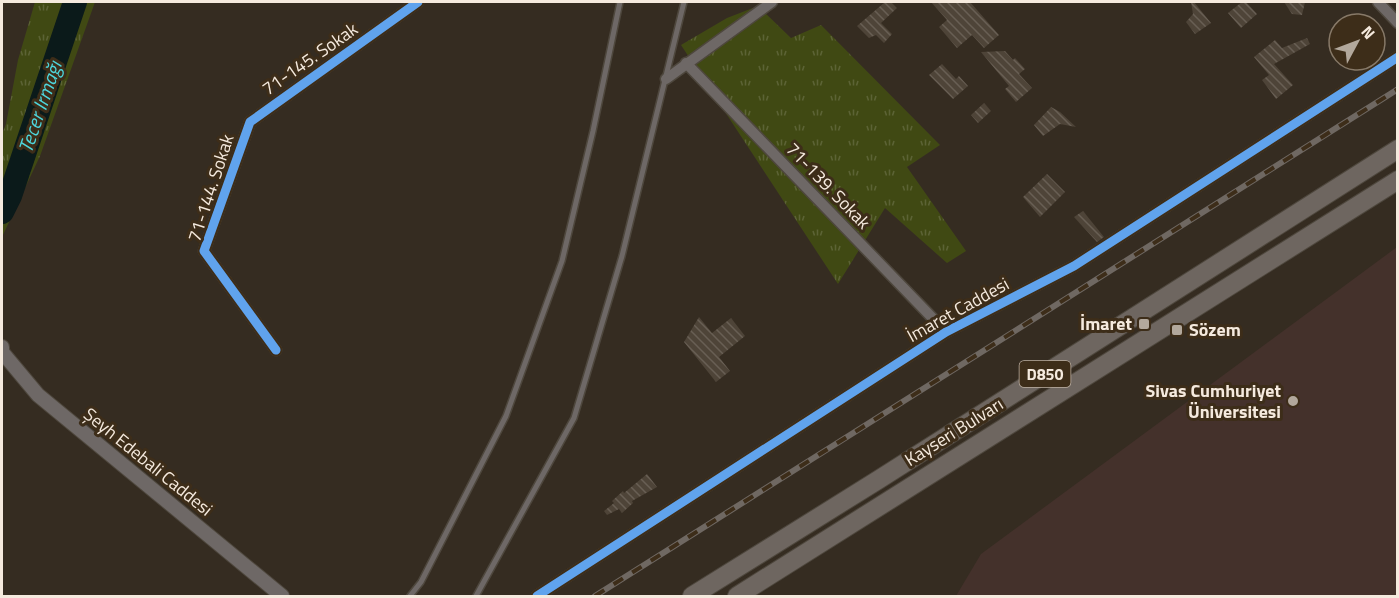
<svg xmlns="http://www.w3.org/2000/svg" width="1399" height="598" viewBox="0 0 1399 598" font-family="'Titillium Web',sans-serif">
<defs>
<pattern id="grass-tufts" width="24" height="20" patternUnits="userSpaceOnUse" patternTransform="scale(1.5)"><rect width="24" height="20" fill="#404913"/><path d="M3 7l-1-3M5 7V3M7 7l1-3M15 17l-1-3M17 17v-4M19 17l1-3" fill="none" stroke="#5c6335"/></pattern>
<pattern id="building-back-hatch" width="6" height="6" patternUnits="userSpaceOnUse" patternTransform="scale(1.5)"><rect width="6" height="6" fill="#4e4438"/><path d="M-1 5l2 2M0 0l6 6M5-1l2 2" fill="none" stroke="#685f54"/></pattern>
</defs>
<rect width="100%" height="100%" fill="#352c21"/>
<polygon fill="#44312b" points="1397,247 1397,596 956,596 981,554"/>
<g fill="url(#grass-tufts)">
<polygon points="35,2 95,2 40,156 2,237 2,134 6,124 18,60"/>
<polygon points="758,6 791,38 821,25 940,145 907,167 966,251 947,263 885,208 838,284 681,45 727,18"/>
</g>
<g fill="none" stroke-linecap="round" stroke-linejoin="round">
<polyline stroke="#0b1a1a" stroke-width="24" points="2,212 10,196 75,2"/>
</g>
<g fill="url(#building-back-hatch)">
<polygon points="885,2 891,2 897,8 881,23 892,34 884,43 876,35 869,38 857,26"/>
<polygon points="931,2 970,2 999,35 984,48 972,35 957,48 939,27 947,20"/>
<polygon points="1191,2 1194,2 1211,23 1195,34 1186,22 1193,14"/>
<polygon points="1242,2 1246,2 1257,14 1241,28 1228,13"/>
<polygon points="1284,2 1305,2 1302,15 1292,14"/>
<polygon points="1307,38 1310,44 1274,64 1293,85 1276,99 1262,80 1269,75 1254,57 1275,40 1282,48"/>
<polygon points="1005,51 1013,60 1015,58 1025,69 1019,74 1032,88 1016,102 1005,89 1009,86 981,52"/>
<polygon points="942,64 956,79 959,76 968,86 953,99 929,75"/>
<polygon points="984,103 991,111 978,123 971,115"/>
<polygon points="1051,107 1060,112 1076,127 1060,124 1043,136 1034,125"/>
<polygon points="1047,174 1065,192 1040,217 1023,197"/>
<polygon points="1083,211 1104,237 1097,242 1074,217"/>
<polygon points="699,317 712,333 731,318 745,336 719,357 730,371 716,382 684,342"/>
<polygon points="647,474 657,487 632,501 633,503 622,513 619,509 607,515 604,511 614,503 612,501 623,491 624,493"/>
</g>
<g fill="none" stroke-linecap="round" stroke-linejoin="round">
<defs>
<g id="service">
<polyline points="410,596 421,582 506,416 562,261 593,131 620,2"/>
<polyline points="476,596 574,418 622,256 684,2"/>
</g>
<g id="minor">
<polyline points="1378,2 1398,23"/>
<polyline points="686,63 946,332"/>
<polyline points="666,79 772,2"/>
<polyline points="276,350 204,251 250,122 418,2"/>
<polyline points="537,596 946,332 1074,266 1398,57"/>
</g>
<polyline id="tertiary" points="2,347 2,352 38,395 282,596"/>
<g id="trunk">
<polyline points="692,596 878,480 1398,149"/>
<polyline points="737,596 1398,180"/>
</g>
</defs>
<use href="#service" stroke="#4e473d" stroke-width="8"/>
<use href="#minor" stroke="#4e473d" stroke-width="13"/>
<use href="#tertiary" stroke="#4e473d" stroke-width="16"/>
<use href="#trunk" stroke="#4e473d" stroke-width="20"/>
<use href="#service" stroke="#6e6866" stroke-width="5"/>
<use href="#minor" stroke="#6e6866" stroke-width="10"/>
<use href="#tertiary" stroke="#6e6866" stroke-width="14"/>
<use href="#trunk" stroke="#6e6660" stroke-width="18"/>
<defs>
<polyline id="rail" points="595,596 1398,89"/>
</defs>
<use href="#rail" stroke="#6f6862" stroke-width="6"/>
<use href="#rail" stroke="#3d2d19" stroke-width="4" stroke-dasharray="11" stroke-linecap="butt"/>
<defs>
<g id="cycleway">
<polyline points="276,350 204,251 250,122 418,2"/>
<polyline points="537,596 946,332 1074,266 1398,57"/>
</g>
</defs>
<use href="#cycleway" stroke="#3d2d19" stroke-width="13"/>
<use href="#cycleway" stroke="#60a3ed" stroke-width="9"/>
</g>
<g fill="#b2a89c" stroke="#3d2d19" stroke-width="2">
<rect x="1138" y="318" width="12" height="12" rx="3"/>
<rect x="1171" y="324" width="12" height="12" rx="3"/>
<circle cx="1293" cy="401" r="6"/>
</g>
<g text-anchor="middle" stroke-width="6" stroke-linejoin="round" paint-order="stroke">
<rect fill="#3d2d19" stroke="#beb1a3" stroke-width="1.5" x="1019.5" y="361" width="51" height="26" rx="4.5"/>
<g font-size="16" font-weight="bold" fill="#f5eade">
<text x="1045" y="380">D850</text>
</g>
<g font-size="18" fill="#f5eade" stroke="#3d2d19">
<text transform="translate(310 59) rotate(-35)" y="6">71-145. Sokak</text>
<text transform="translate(828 186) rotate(46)" y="6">71-139. Sokak</text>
<text transform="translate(211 188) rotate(-72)" y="6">71-144. Sokak</text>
<text transform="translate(958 310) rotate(-29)" y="6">İmaret Caddesi</text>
<text transform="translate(954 432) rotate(-32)" y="6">Kayseri Bulvarı</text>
<text transform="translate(148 462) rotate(39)" y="6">Şeyh Edebali Caddesi</text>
</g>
<g font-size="18" font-weight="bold" fill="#f5eade" stroke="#3d2d19" text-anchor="end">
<text x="1132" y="330">İmaret</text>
<text x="1189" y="336" text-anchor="start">Sözem</text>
<text x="1281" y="397">Sivas Cumhuriyet<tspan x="1281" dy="21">Üniversitesi</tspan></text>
</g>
<g font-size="20" font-style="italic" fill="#4dd6dd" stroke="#3d2d19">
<text transform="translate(40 107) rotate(-71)" y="7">Tecer Irmağı</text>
</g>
</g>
<rect width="1399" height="598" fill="none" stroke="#f5eade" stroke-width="6"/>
<g transform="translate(1357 42) rotate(49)"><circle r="28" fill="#3d2d19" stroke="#877968" stroke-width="1.5"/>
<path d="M0-4.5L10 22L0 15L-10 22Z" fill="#b2a89c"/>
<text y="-9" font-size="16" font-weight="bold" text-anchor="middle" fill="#f5eade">N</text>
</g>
</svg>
